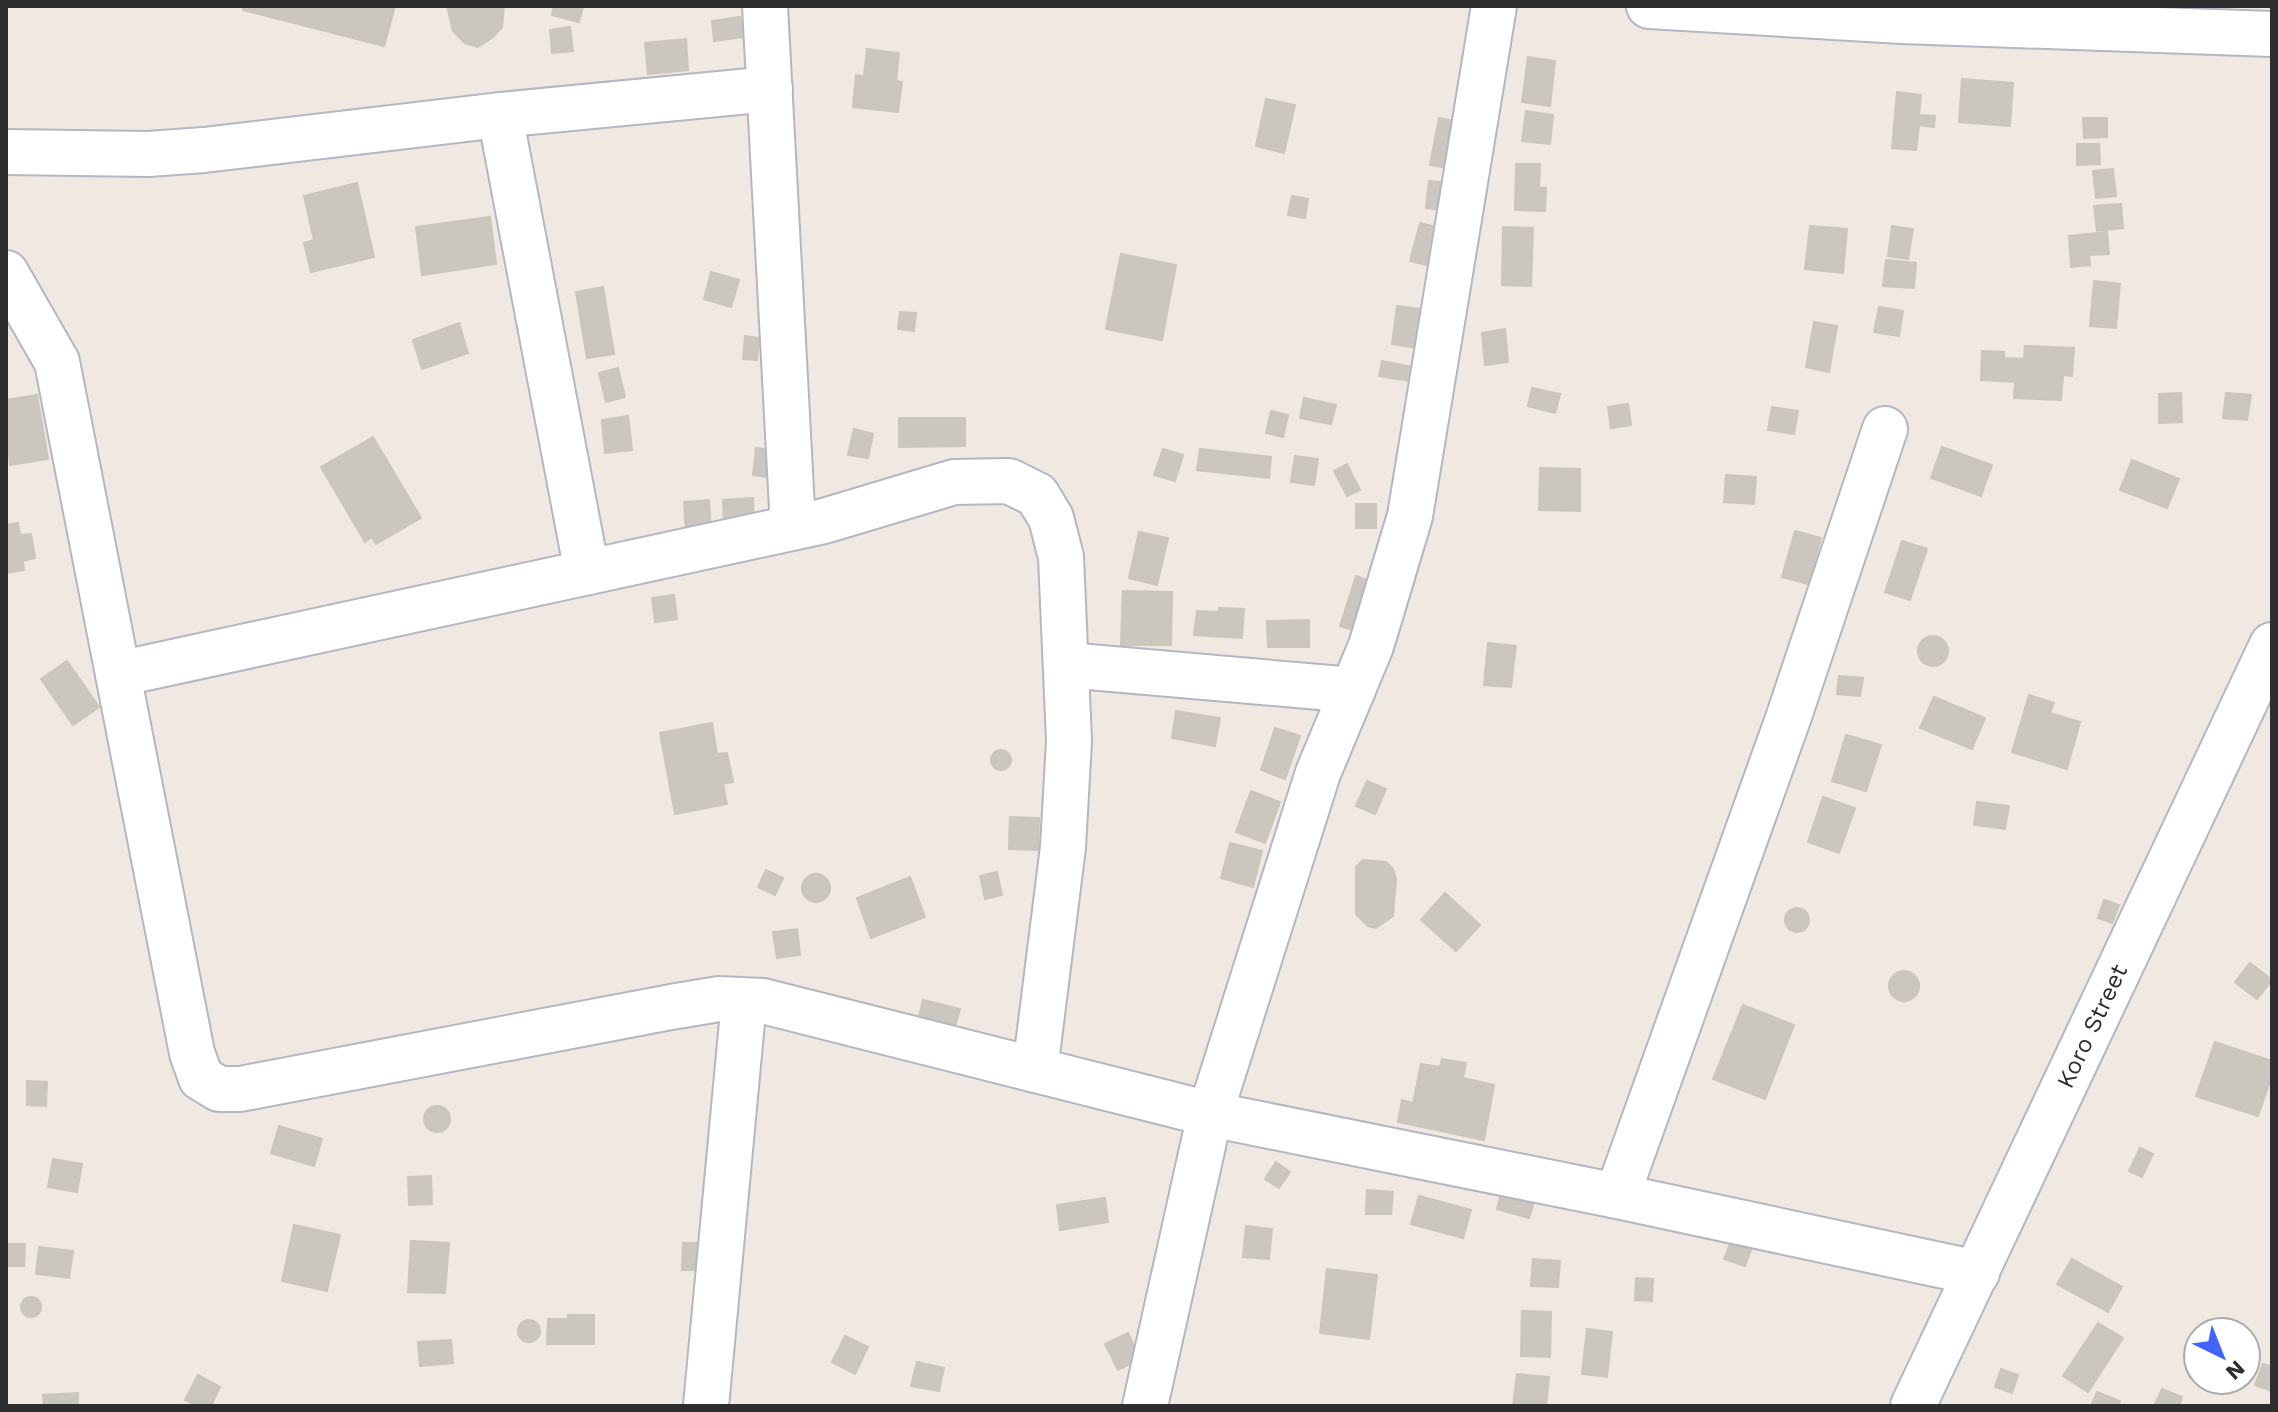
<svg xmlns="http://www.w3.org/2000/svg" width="2278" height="1412" viewBox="0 0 2278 1412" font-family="'Work Sans',sans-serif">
<rect width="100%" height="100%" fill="#efe9e1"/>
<g fill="#cbc7bf" stroke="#cbc5ba" stroke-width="2">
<polygon points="244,6 395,6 384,46 243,10"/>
<polygon points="447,6 504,6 502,27 493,37 478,47 465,43 453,31"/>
<polygon points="554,6 583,6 579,22 552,15"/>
<polygon points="740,17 743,37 714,41 712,21"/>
<polygon points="570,27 573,51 552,53 550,30"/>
<polygon points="686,39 688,70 648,74 645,43"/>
<polygon points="867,49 899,53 896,81 902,82 898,112 853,107 856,75 864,76"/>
<polygon points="1528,57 1555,61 1550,106 1522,102"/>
<polygon points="1962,79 2013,83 2010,126 1959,122"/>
<polygon points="1897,92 1921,95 1919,115 1935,116 1934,127 1919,125 1916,150 1892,148"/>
<polygon points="1266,99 1295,105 1284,153 1256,146"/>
<polygon points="1526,111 1553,115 1550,144 1522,141"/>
<polygon points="1439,118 1464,123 1455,169 1430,165"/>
<polygon points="2083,118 2107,118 2107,137 2084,138"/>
<polygon points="2077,144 2099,144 2100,164 2077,165"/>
<polygon points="1516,164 1540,164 1539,188 1546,188 1545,211 1515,210"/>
<polygon points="2113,169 2116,196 2096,198 2093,171"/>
<polygon points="1429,181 1451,183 1448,211 1426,208"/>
<polygon points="357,183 374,257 311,272 304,243 314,240 304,196"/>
<polygon points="1292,196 1308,199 1305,218 1288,215"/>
<polygon points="2121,204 2123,228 2097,231 2094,206"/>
<polygon points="490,217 496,264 422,275 416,227"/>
<polygon points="1420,223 1444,229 1435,267 1410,261"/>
<polygon points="1810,226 1847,229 1843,273 1805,269"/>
<polygon points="1892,226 1913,229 1908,259 1888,256"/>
<polygon points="1503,227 1533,228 1531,286 1502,285"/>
<polygon points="2107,232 2109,254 2089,255 2090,265 2071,267 2069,236"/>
<polygon points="1121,254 1176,265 1162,340 1106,329"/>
<polygon points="1886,260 1916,263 1914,288 1883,286"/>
<polygon points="711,272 739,280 731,307 704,299"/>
<polygon points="2094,281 2120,284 2116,328 2090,326"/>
<polygon points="603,287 614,354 587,358 576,292"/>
<polygon points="1397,306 1429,310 1423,349 1392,344"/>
<polygon points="1879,307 1903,311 1899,336 1874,332"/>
<polygon points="900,312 916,313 914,331 898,329"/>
<polygon points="1814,322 1837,326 1829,372 1806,367"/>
<polygon points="459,323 468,353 422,369 413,340"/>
<polygon points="1505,329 1508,362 1485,365 1482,333"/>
<polygon points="745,336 759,338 757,360 743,359"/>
<polygon points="2025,346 2074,348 2072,376 2063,375 2061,400 2014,398 2015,382 1981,380 1982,351 2004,352 2004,358 2024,359"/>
<polygon points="1382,361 1412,367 1410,381 1379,376"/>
<polygon points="618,368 625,397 606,402 599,373"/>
<polygon points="1532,388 1560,394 1555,413 1528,406"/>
<polygon points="2181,393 2182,422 2159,423 2159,394"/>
<polygon points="2226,393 2251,395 2247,420 2223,418"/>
<polygon points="37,395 48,459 10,465 9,454 6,454 6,400"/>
<polygon points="1304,398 1336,405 1331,424 1300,418"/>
<polygon points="1628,404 1631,425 1611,428 1608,407"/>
<polygon points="1772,407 1798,411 1794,434 1768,430"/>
<polygon points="1271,411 1288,415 1283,437 1266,433"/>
<polygon points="628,416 632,450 605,453 602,420"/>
<polygon points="899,418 965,418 965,446 899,447"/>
<polygon points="854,429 873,434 868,458 848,455"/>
<polygon points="373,437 421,518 376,544 372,537 365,542 321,467"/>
<polygon points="1942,447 1992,465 1981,496 1931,478"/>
<polygon points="756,448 784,451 780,479 753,475"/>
<polygon points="1163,449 1183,455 1175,481 1154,475"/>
<polygon points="1200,449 1271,457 1269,478 1197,470"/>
<polygon points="1295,456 1318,459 1314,485 1291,482"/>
<polygon points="2132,460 2179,479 2167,508 2120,490"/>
<polygon points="1347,464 1360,490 1347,496 1334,471"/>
<polygon points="1540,468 1580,469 1580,511 1539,510"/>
<polygon points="1726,475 1756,477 1754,504 1724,502"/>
<polygon points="753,498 754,524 724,525 723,500"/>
<polygon points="709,500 711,533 686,534 684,502"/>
<rect x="1356" y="504" width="20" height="24"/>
<polygon points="18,523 20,535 31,534 35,558 23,561 24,570 6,573 6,525"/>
<polygon points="1795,531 1821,538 1808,584 1782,577"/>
<polygon points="1139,532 1168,538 1157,585 1129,578"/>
<polygon points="1902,541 1927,549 1910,600 1885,592"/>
<polygon points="1356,576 1373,582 1357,631 1340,626"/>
<polygon points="1123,591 1172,592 1171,645 1121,645"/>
<polygon points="674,595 677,619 655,622 652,598"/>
<polygon points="1219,608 1244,609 1242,638 1194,635 1197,611 1219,612"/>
<polygon points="1309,620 1309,647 1268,647 1267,621"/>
<circle cx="1933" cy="651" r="15"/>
<polygon points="1488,643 1516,646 1511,687 1484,685"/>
<polygon points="67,661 99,707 73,725 41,679"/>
<polygon points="1839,676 1863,678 1860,696 1837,694"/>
<polygon points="2029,695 2054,703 2050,713 2080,722 2067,769 2012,752"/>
<polygon points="1934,697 1985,718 1972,749 1920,728"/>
<polygon points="1176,711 1220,718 1215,746 1172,738"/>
<polygon points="712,723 717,754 727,753 733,782 723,784 727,804 675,814 660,733"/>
<polygon points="1275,728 1300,736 1285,779 1261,770"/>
<polygon points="1846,735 1881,745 1866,791 1832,781"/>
<circle cx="1001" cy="760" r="10"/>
<polygon points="1367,781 1386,789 1375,814 1356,806"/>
<polygon points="1251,791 1280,802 1265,843 1236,832"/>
<polygon points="1823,797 1855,808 1839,853 1808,842"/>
<polygon points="1977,802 2009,806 2005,829 1974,825"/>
<polygon points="1010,817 1039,818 1038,850 1009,849"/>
<polygon points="1230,843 1262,851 1253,887 1221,878"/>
<polygon points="1363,860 1386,862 1393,869 1396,879 1393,916 1376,928 1368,926 1356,914 1356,867"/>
<polygon points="766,870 783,878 775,895 758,887"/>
<polygon points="997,872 1002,895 985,899 980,876"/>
<circle cx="816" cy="888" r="14"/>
<polygon points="910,877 925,917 871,938 857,898"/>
<polygon points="1445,893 1480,925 1456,951 1421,920"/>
<polygon points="2104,900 2119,905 2112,923 2098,918"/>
<circle cx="1797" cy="920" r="12"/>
<polygon points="797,929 800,955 777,958 773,932"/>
<polygon points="2250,963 2272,980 2257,999 2235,982"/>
<circle cx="1904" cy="986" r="15"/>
<polygon points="923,1000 960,1009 954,1030 918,1021"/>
<polygon points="1743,1005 1794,1025 1765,1099 1713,1079"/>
<polygon points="2215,1042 2272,1061 2272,1075 2258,1116 2196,1096"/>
<polygon points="1442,1059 1466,1063 1463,1078 1494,1085 1484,1140 1398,1122 1402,1100 1413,1103 1421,1064 1440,1067"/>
<polygon points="27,1081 47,1082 46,1106 27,1105"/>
<circle cx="437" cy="1119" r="13"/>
<polygon points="279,1126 322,1139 314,1166 271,1153"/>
<polygon points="2140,1148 2153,1154 2142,1177 2129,1171"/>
<polygon points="53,1159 82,1164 77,1192 48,1187"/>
<polygon points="1276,1162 1290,1172 1279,1188 1265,1179"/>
<polygon points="431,1176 432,1204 409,1205 408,1177"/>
<polygon points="1503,1186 1536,1196 1529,1218 1497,1209"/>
<polygon points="1367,1190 1393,1192 1391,1214 1366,1214"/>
<polygon points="1419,1196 1471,1210 1463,1238 1411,1224"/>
<polygon points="1105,1198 1108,1222 1060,1230 1057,1205"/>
<polygon points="294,1225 340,1235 327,1291 282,1281"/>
<polygon points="1246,1226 1272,1229 1269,1259 1243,1257"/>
<polygon points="411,1241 449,1243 445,1293 408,1292"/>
<polygon points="683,1243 705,1243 704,1270 682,1270"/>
<polygon points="6,1244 25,1244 24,1266 6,1266"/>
<polygon points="1730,1244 1751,1250 1745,1266 1724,1259"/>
<polygon points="39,1247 73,1251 69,1278 36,1274"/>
<polygon points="1533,1259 1560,1261 1558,1287 1531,1286"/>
<polygon points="2072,1259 2122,1287 2108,1312 2057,1284"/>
<polygon points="1327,1269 1377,1275 1369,1339 1320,1333"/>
<polygon points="1636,1278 1653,1279 1652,1301 1635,1300"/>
<circle cx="31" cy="1307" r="10"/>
<polygon points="1522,1311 1551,1312 1550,1357 1521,1356"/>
<polygon points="568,1315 594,1315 594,1344 547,1344 548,1319 568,1319"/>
<circle cx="529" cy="1331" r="11"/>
<polygon points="2098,1323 2123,1338 2088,1392 2063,1376"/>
<polygon points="1587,1329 1612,1332 1607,1377 1582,1374"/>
<polygon points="1128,1333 1140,1359 1118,1370 1105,1344"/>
<polygon points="845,1336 868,1347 855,1374 832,1362"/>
<polygon points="451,1340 453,1363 420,1366 418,1342"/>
<polygon points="917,1362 944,1368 939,1391 911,1386"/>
<polygon points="2263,1364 2272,1367 2272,1391 2255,1385"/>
<polygon points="2001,1369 2018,1375 2012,1393 1995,1387"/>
<polygon points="1517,1374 1549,1377 1546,1406 1513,1406"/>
<polygon points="198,1375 220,1387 211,1406 198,1406 185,1400"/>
<polygon points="2162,1389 2182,1397 2179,1406 2154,1406"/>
<polygon points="2097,1392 2120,1401 2118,1406 2091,1406"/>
<polygon points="78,1393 78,1406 44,1406 43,1395"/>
</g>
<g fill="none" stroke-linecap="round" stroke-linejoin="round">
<defs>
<g id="minor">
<polyline points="765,6 793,527"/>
<polyline points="1649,6 1901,21 2272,34"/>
<polyline points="500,115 587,572"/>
<polyline points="6,152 148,154 204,150 500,115 770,89"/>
<polyline points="6,273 57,362 192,1053 201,1078 219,1089 240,1089 671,1007 719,999 763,1001 1210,1114 1617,1196 1977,1273"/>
<polyline points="1066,665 1353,690"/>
<polyline points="118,674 824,521 954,482 1009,481 1037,495 1051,518 1061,557 1069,741 1063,847 1035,1070"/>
<polyline points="1617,1196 1789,716 1885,429"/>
<polyline points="706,1406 744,1001"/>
<polyline points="1145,1406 1210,1114 1318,773 1371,646 1410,516 1494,6"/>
<path id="s1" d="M1913,1406L2272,645"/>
</g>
</defs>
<use href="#minor" stroke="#b4b7c1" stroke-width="48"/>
<use href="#minor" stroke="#fff" stroke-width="44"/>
</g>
<g text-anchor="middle" stroke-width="6" stroke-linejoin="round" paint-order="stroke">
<g font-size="24" fill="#2e2e2e" stroke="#fff">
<text dy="8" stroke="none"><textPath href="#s1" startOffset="420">Koro Street</textPath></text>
</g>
</g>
<rect width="2278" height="1412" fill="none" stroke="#2e2e2e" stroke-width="16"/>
<g transform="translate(2222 1356) rotate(137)"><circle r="38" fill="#ffffff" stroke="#ababab" stroke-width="2"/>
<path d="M0-6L14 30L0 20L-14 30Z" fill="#4264fb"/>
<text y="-12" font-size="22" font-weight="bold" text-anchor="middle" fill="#2e2e2e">N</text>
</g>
</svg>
